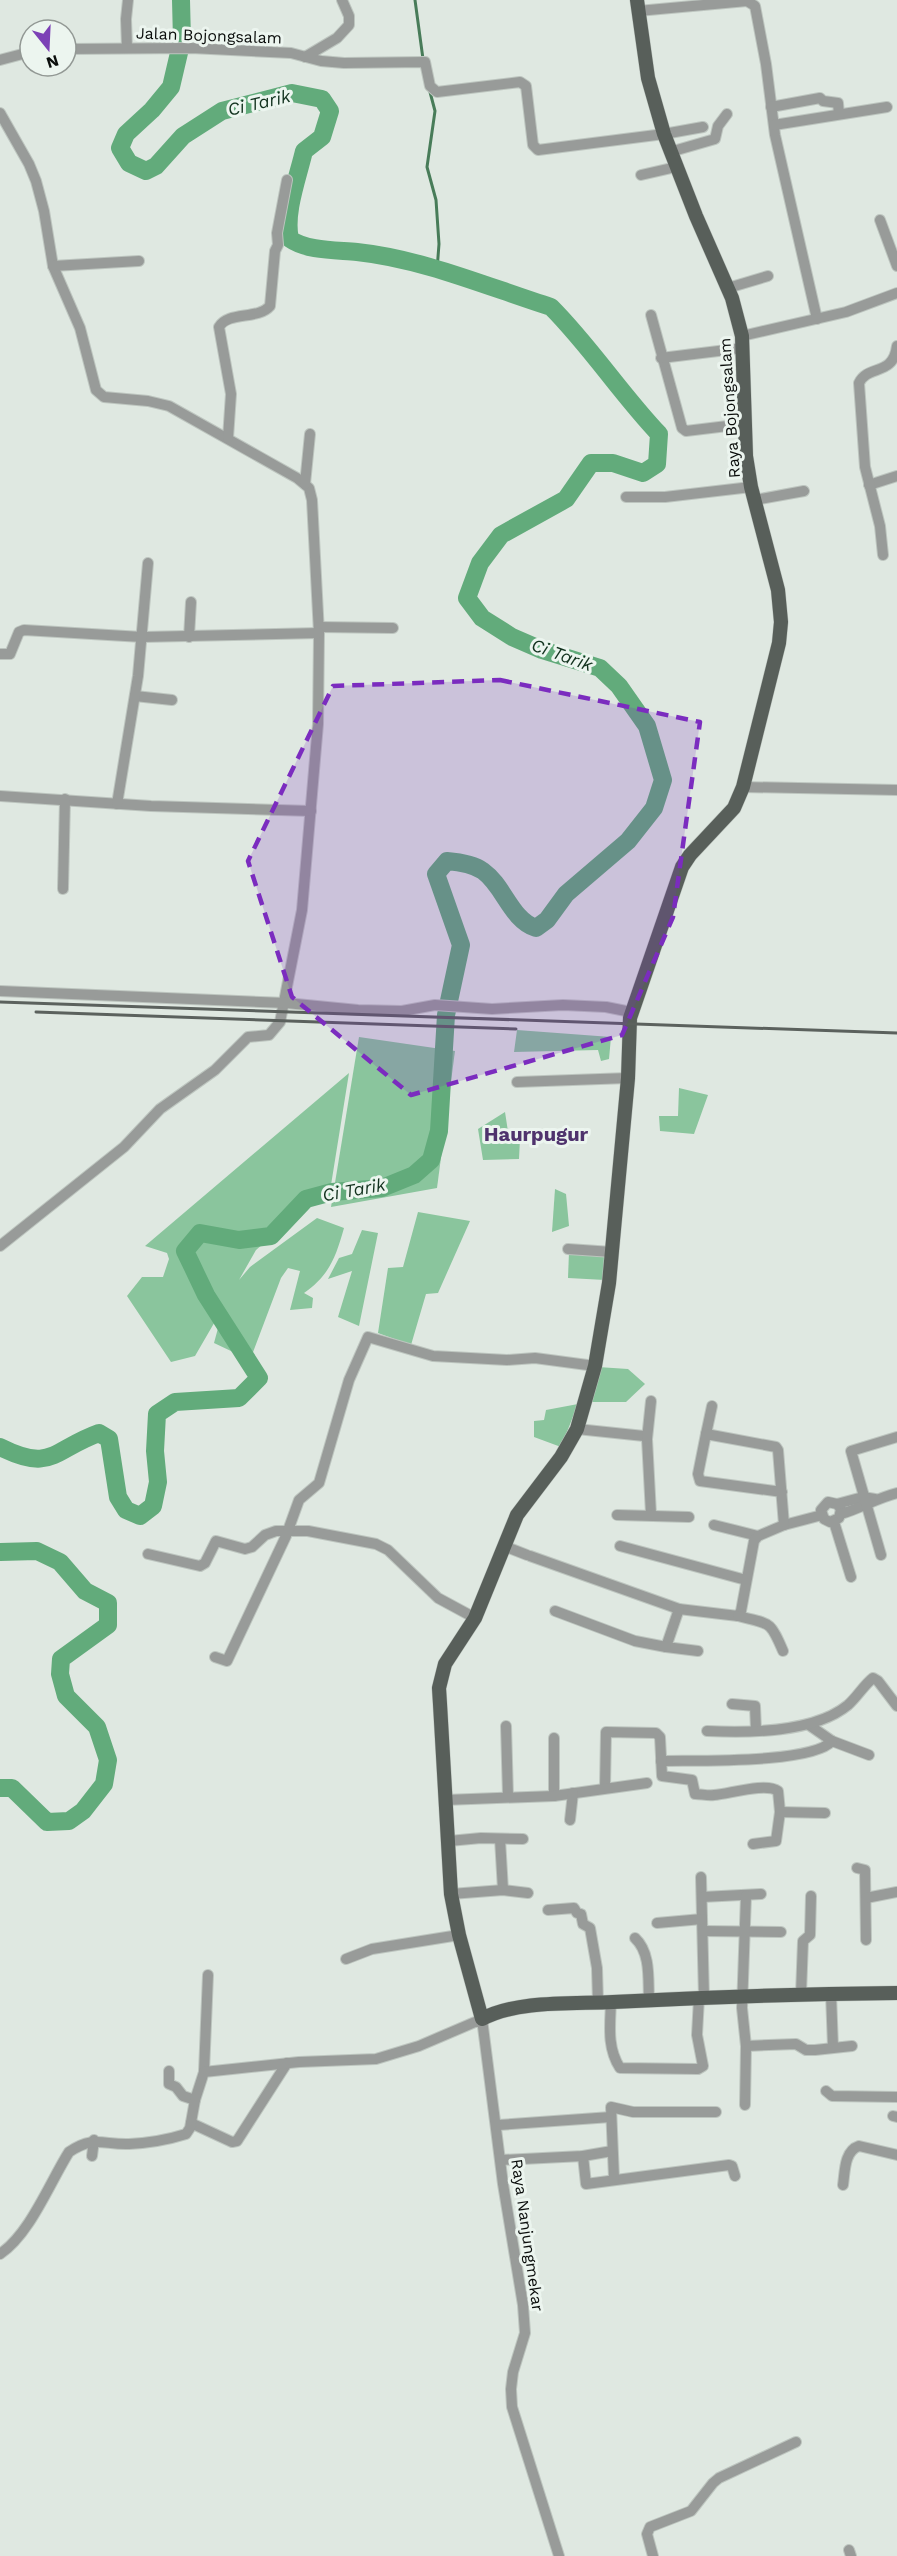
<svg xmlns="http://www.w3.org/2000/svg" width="897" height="2556" viewBox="0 0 897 2556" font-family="'Work Sans',sans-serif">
<rect width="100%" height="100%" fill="#dfe8e1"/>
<g fill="#8ac59d">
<polygon points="517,1030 611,1037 609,1059 601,1061 598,1050 514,1052"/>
<polygon points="359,1037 455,1051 437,1188 331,1207"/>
<path d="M349,1073L331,1185L256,1250L239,1280L250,1267L317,1218L344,1228C336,1256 330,1275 304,1293L313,1298L312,1308L290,1310L300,1271L288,1268L281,1278L250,1360L214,1343L224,1306L195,1356L171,1362L127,1296L142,1277H163L169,1259L167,1253L145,1246Z"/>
<polygon points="679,1088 708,1095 694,1134 660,1131 659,1116 678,1116"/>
<polygon points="505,1112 509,1138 520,1139 519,1159 483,1160 478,1129"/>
<polygon points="555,1189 566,1194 569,1226 552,1232"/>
<polygon points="418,1212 470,1221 438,1293 426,1294 411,1345 378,1333 388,1268 403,1267"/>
<polygon points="362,1230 378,1233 359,1326 338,1317 352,1271 328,1279 339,1258 352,1254"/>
<polygon points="569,1252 606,1255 605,1280 568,1278"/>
<polygon points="598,1367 628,1369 645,1384 626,1402 591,1402"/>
<polygon points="578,1404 561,1447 534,1437 534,1421 544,1420 546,1410"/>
</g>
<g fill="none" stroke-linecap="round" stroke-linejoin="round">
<g stroke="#487c59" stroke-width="3">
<polyline points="415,0 423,59"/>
<polyline points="430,92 435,111 427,167 436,200 439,244 437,270"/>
</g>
<g stroke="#62ab7b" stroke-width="18">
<path d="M0,1447C52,1473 52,1450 99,1433L109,1439L118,1497L126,1510L140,1516L153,1506L158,1482L155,1451L157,1414L175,1402L239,1398L259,1378L206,1295L185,1251L200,1233L239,1240L271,1236L306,1199L332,1192L382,1188L414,1175L431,1160L439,1131L446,1015L461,945L436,874L447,861C459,862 473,864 483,871C504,886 511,920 536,928L547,920L566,894L628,841L654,808L663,780L647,726L619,686L600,668L542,650L512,637L482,618L467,598L480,563L501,535L566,499L591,463H613L643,473L657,464L659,434C621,394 590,346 551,307C488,287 423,259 357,252C336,250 307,251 290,239C284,213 298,177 304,151L322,137L330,111L322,99L292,93L222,111L183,136L156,166L146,171L129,163L120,148L126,134L152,110L171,87L182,40L181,0"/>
<polyline points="0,1552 37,1551 60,1562 85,1591 108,1603 108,1625 61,1659 60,1674 66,1696 97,1727 108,1760 104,1784 83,1811 69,1821 47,1822 12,1788 0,1788"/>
</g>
<defs>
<g id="minor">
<polyline points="638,11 747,1 755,6 766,64 775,135 817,319"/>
<polyline points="127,48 126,19 128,0"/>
<polyline points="66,49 191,48 291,53 321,61 344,63 425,62 430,86 437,92 520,82 526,86 533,145 538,150 664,134 703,127"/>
<polyline points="305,57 337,38 349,25 349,16 342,0"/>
<polyline points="0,60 30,52"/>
<polyline points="771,107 820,98 823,101 838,103 839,114"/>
<polyline points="0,113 29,164 36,181 44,211 53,266 80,328 96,390 104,397 148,401 169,406 297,478 309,488 312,500 319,633 318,724 302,910 280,1022 269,1035 248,1037 215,1070 160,1109 124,1147 0,1246"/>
<polyline points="774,125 887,107"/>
<polyline points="670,152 715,139 718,126 727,114"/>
<polyline points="641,175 676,167"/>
<polyline points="880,220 897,266"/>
<polyline points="53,266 139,261"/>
<polyline points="728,288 768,276"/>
<polyline points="651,315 682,428 686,431 744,424"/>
<polyline points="742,336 846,312 897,293"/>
<polyline points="661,358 743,348"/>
<path d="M228,438L231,394L219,327C228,311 258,320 270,306L275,251L278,245L277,233L287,180"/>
<polyline points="305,484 310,434"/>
<polyline points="869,485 897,476"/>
<polyline points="626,497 665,497 751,487"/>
<polyline points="755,500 804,491"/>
<path d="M883,555L880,526L865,467L859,383C868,364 893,377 897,346"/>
<polyline points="319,627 393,628"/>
<polyline points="189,637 191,602"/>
<polyline points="0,654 10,654 19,632 24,630 142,637 319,633"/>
<polyline points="135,696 172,700"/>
<polyline points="743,787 897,790"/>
<polyline points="0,796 151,806 311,811"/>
<polyline points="117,804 138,676 148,563"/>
<polyline points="63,889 65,799"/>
<polyline points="0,991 286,1003 358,1010 402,1011 435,1005 492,1009 563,1005 606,1007 631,1012"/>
<polyline points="517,1082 628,1078"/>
<polyline points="568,1249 612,1252"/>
<polyline points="577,1429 644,1436 647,1439 651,1514"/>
<polyline points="706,1434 712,1406"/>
<polyline points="647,1439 651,1401"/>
<polyline points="837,1504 841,1509 839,1518 830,1522 824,1519 821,1510 828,1502 837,1504 863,1497 875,1499"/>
<path d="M841,1514C861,1508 877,1498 897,1493"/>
<polyline points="617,1515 689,1517"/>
<polyline points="834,1522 851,1577"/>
<polyline points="714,1525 758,1536"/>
<polyline points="784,1525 822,1515"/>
<polyline points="504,1546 527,1555"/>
<polyline points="620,1546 746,1580"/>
<polyline points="148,1554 200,1566 205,1563 216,1541 245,1549 252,1547 265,1535 276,1531 308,1531 376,1544 388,1550 438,1598 475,1618"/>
<polyline points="881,1555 851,1451 897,1437"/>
<polyline points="530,1556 679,1609 738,1616 741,1611 754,1541 758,1536 784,1525 778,1450 776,1447 706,1434 698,1474 700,1481 782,1492"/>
<polyline points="679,1609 666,1647 698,1651"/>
<polyline points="555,1611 635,1641 666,1647"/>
<path d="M738,1616C770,1624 770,1620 783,1651"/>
<polyline points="215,1657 227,1661 286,1536 299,1500 319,1483 349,1380 368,1337 433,1356 507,1360 535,1358 595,1366"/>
<polyline points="732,1704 755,1706 756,1730"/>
<polyline points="809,1725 832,1741 869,1755"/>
<polyline points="506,1726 508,1796"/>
<path d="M707,1731C749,1733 814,1733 848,1705C857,1697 864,1685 873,1678L878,1681L897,1706"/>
<polyline points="554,1738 554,1796"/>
<path d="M661,1761C693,1760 812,1764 832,1741"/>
<path d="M605,1788L606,1732L656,1733L660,1737L662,1776L692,1780L695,1794C701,1794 708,1796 714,1795C729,1794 766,1782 778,1791L780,1812L776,1841L753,1844"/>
<polyline points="445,1800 554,1796 647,1783"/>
<polyline points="780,1812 825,1813"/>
<polyline points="570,1820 573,1793"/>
<polyline points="500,1839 503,1890"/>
<polyline points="449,1841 481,1838 523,1839"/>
<polyline points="857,1868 865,1870 866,1940"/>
<polyline points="701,1877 704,1998"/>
<polyline points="451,1894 503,1890 528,1893"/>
<polyline points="702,1897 761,1894"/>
<polyline points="866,1898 897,1892"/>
<polyline points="548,1910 574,1908 577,1913 581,1914 583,1924 590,1928 597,1968 598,2002"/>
<polyline points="657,1923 702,1919"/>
<polyline points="703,1931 781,1932"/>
<path d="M635,1938C651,1953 648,1979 649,2000"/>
<polyline points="346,1959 372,1949 459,1935"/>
<polyline points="801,1994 803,1941 810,1935 811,1896"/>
<polyline points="831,1994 833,2047"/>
<path d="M611,2002C610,2026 607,2048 620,2068L698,2069L703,2066L697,2035L699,1998"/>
<polyline points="746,2046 796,2044 806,2050 815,2050 852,2046"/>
<polyline points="169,2071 169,2084 176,2087 183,2096 195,2100"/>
<polyline points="204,2072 208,1975"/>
<polyline points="826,2091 832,2096 897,2097"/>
<polyline points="745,2105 746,2046 742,2008 746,1896"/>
<polyline points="893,2116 897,2117"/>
<polyline points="191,2123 232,2142 237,2141 287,2063"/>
<polyline points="498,2125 611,2117"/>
<polyline points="92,2156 94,2140"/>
<polyline points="583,2156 586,2184 729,2165 732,2166 735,2176"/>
<polyline points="501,2160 583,2156 612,2151"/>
<polyline points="614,2178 611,2107 633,2112 716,2112"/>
<path d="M843,2185C845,2172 844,2151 859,2146L897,2155"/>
<path d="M0,2254C30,2234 50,2182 69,2152C94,2135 103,2145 129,2144C149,2143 167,2140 186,2134L190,2128L195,2100L204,2072L299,2062L376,2059L419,2046L482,2019L503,2184L523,2305L525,2333L513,2372L511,2389L512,2407L559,2556"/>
<polyline points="849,2550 851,2556"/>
<polyline points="653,2556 647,2534 650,2527 691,2511 713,2483 719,2478 796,2442"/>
</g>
<path id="major" d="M637,0L648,78L664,134L696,216L732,298L742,336L746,456L751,487L778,590L781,622L779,643L743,787L734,808L690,855L682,867L630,1018L628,1078L609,1283L595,1366L577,1429L561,1457L517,1515L475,1618L445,1664L439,1688L440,1704L451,1894L459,1935L482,2019C517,2000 573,2004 613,2002C707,1997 802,1994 897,1993"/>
</defs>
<use href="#minor" stroke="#bdc5bf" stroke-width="12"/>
<use href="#major" stroke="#bdc5bf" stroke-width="15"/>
<use href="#minor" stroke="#989b99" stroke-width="10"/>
<use href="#major" stroke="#585f5a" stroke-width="14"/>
<g stroke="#5b615d" stroke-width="3">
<polyline points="0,1002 897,1033"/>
<polyline points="36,1012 516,1029"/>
</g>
</g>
<path fill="#7b2cbf" fill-opacity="0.2" stroke="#7b2cbf" stroke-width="4.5" stroke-dasharray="12 8" stroke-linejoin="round" d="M500,680L700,722L673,917L622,1035L411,1095L292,997L248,861L333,686Z"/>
<g text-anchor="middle" stroke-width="6" stroke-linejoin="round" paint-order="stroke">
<g font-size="16" fill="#0a0d0b" stroke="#ecf5ef">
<text transform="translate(209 35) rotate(2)" y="6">Jalan Bojongsalam</text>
<text transform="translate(729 408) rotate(-94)" y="6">Raya Bojongsalam</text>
<text transform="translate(528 2235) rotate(82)" y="6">Raya Nanjungmekar</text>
</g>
<g font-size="18" font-style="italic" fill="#12321e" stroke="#ecf5ef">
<text transform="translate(259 103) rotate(-13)" y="6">Ci Tarik</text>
<text transform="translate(562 655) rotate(20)" y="6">Ci Tarik</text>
<text transform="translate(354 1190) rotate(-10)" y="6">Ci Tarik</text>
</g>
<g font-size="20" font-weight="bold" fill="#4f336d" stroke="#ecf5ef">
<text x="536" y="1141">Haurpugur</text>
</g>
</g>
<g transform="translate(48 48) rotate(162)"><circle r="28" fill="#ecf5ef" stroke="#929894" stroke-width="1.5"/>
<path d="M0-4.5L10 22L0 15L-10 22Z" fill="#7c40b6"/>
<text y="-9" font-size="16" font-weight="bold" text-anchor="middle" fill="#0a0d0b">N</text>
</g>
</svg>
